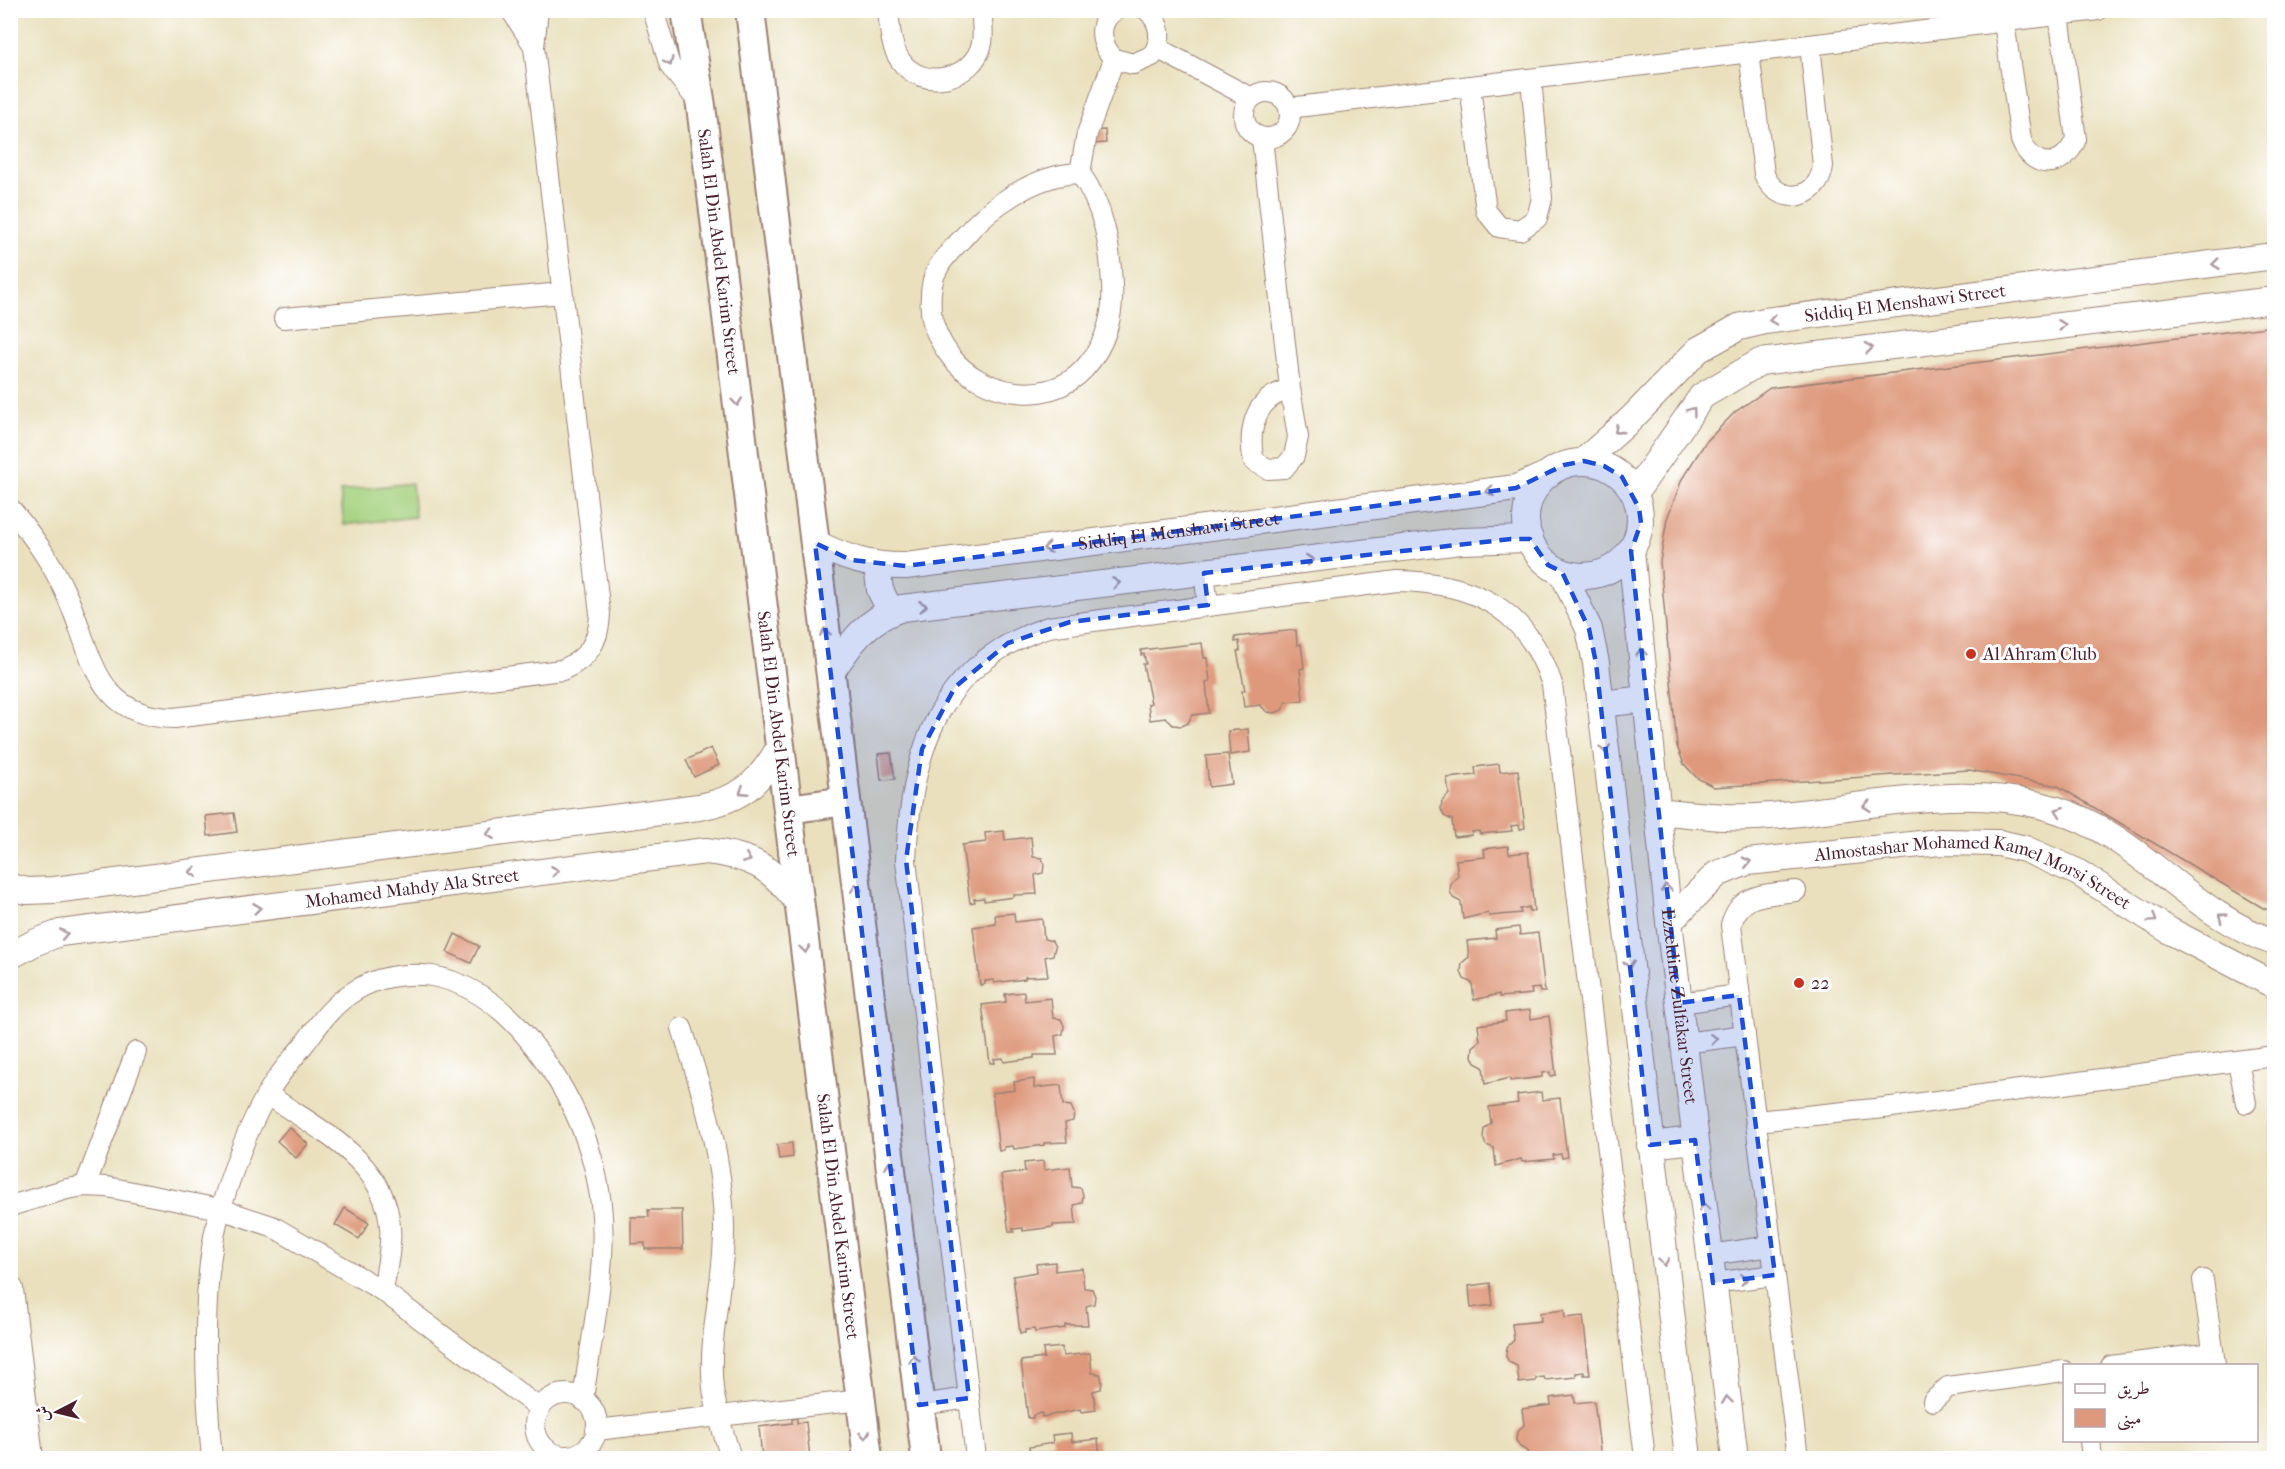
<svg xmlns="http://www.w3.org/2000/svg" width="2285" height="1469" viewBox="0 0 2285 1469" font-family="'IM FELL French Canon',Amiri,serif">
<rect width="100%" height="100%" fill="#fff"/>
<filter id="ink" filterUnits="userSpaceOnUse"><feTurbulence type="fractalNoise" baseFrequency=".0167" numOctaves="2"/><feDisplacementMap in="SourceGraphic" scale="12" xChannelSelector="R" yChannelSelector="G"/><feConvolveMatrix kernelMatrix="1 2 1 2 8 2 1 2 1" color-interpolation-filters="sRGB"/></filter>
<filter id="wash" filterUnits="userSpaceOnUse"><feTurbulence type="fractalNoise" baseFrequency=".008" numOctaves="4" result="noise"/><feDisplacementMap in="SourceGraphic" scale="24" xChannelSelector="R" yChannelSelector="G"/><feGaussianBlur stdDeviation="1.35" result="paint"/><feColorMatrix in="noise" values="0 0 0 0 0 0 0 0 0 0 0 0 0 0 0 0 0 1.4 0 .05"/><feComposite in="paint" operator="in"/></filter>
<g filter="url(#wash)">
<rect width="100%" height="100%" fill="#eae0bd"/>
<polygon fill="#a3d07d" stroke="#767854" stroke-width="1.5" points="412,483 415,517 344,525 340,491"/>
<g id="blocks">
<g fill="#de997c">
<polygon points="1105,130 1106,143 1091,144 1089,131"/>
<polygon points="2274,326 2274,912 2263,908 2058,786 1969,770 1714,787 1697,778 1684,764 1677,746 1660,562 1667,519 1682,479 1705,443 1735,412 1770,388"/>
<polygon points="1296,630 1297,645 1301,644 1304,668 1300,669 1303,700 1286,702 1282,710 1275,713 1267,712 1260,705 1244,707 1242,691 1245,690 1237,651 1240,651 1239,641 1235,642 1235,637"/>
<polygon points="1202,643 1204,658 1207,658 1210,681 1206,682 1209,713 1192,715 1188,723 1182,726 1173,725 1166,718 1150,720 1148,704 1151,703 1143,664 1146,664 1144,654 1141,655 1141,650"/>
<polygon points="1248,729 1250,752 1230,755 1228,731"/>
<polygon points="711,748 719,765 694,777 686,760"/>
<polygon points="891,753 895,779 881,780 878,754"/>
<polygon points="1228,754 1232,784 1209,787 1206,756"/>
<polygon points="1499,764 1500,772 1518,770 1525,828 1520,829 1519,825 1511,826 1512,831 1480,834 1479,831 1471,832 1472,835 1454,837 1452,820 1444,816 1441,809 1442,801 1449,794 1447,778 1476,775 1475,767"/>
<polygon points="234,813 237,832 208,836 206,816"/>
<polygon points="1004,831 1005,840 1031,837 1033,857 1042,858 1044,865 1043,873 1035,875 1037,894 1014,895 1014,897 984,901 984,898 974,899 975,902 970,903 962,845 986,842 985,833"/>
<polygon points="1508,846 1509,854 1528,852 1534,911 1529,911 1529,907 1520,909 1521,913 1489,916 1488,913 1463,919 1461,902 1453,898 1450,891 1451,883 1458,876 1456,860 1485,857 1484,849"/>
<polygon points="1014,913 1015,922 1042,919 1044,939 1052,941 1055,947 1053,955 1045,957 1048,976 1025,977 1025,979 994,983 994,980 985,981 985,984 980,985 973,927 996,924 995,915"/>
<polygon points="1519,927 1520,935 1538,933 1545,992 1540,992 1539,988 1531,989 1532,994 1500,997 1499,994 1474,1000 1472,983 1464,979 1461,972 1462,963 1469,957 1467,941 1496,938 1495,930"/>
<polygon points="455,934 479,946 471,963 447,952"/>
<polygon points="1024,992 1025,1001 1051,998 1053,1018 1061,1019 1064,1026 1063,1034 1055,1036 1057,1055 1034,1055 1034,1058 1004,1062 1003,1058 994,1059 995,1063 990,1063 982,1005 1006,1002 1005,994"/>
<polygon points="1530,1010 1531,1019 1549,1016 1556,1075 1550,1076 1550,1072 1542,1073 1542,1077 1510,1081 1510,1078 1485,1084 1483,1067 1475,1063 1472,1056 1473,1047 1480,1041 1478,1025 1506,1021 1505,1013"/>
<polygon points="1034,1079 1034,1088 1061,1085 1063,1105 1071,1106 1074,1113 1073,1121 1065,1123 1067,1142 1044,1143 1044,1145 1014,1149 1013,1146 1004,1147 1004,1150 999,1151 992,1093 1015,1090 1014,1082"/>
<polygon points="1541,1092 1542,1100 1560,1098 1567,1157 1562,1158 1561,1154 1553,1155 1554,1159 1522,1162 1521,1159 1496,1166 1494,1148 1486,1145 1483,1138 1484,1129 1491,1123 1489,1107 1518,1103 1517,1095"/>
<polygon points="289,1127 308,1144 296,1158 277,1141"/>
<polygon points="792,1143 793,1157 779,1159 777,1145"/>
<polygon points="1043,1161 1044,1170 1070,1167 1072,1187 1081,1188 1083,1195 1082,1203 1074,1205 1076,1224 1053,1225 1053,1227 1023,1231 1023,1228 1013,1229 1014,1232 1009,1232 1001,1175 1025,1172 1024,1163"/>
<polygon points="345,1208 369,1223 359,1239 335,1225"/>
<polygon points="648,1210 682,1210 683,1249 645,1249 645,1243 631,1244 631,1217 649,1217"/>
<polygon points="1055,1262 1055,1271 1082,1268 1084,1288 1092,1289 1095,1296 1094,1304 1086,1306 1088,1325 1065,1325 1065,1328 1035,1332 1034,1329 1025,1330 1025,1333 1020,1333 1013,1276 1037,1272 1036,1264"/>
<polygon points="1490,1283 1493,1305 1471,1308 1469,1286"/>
<polygon points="1564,1310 1565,1318 1583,1316 1590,1375 1584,1375 1584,1372 1576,1373 1576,1377 1545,1380 1544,1377 1536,1378 1536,1381 1519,1383 1517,1366 1509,1362 1506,1356 1507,1347 1514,1340 1512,1324 1541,1321 1540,1313"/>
<polygon points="1062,1347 1063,1356 1090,1353 1092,1373 1100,1374 1102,1381 1101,1389 1093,1391 1096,1410 1081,1412 1080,1409 1042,1417 1042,1413 1033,1415 1033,1418 1028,1418 1021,1361 1044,1358 1043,1349"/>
<polygon points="1574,1395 1575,1403 1594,1401 1601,1458 1595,1456 1528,1458 1527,1451 1520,1447 1516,1440 1517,1432 1524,1425 1522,1409 1551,1405 1550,1398"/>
<polygon points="797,1418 797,1423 806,1422 810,1458 784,1458 783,1456 762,1458 759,1427 792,1423 792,1419"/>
<polygon points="1071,1433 1072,1442 1098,1439 1100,1458 1031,1458 1029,1447 1053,1443 1052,1435"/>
</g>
</g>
</g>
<g filter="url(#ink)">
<use href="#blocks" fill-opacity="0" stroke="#9a8074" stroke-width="1.5"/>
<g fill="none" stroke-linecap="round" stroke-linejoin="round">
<defs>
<g id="minor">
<polyline points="511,10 534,46"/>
<polyline points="653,10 670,66 699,103"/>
<path d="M888,10C890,27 890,45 900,60C922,92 974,80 982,43C984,32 982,21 981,10"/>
<path d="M1115,10C1096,23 1100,44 1114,59L1133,64L1152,56C1163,40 1162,24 1147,10"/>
<path d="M2004,22L2021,140C2033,171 2064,169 2076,139L2059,15"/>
<polyline points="1157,48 1251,98"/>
<path d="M1749,52L1764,174C1777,207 1819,201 1823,166L1810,45"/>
<polyline points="1470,86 1486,211 1499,227 1520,230 1537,218 1542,198 1531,79"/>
<circle cx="1267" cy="115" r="23"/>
<polyline points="1289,108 2098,10"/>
<path d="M1262,138L1290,388L1298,437L1294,456L1284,468L1268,469L1254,461C1249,441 1251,413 1269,399C1275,394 1284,391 1290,388"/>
<path d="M1080,173C1036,174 989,206 961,240C953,248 943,258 938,268C930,281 930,298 931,312C933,329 941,344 951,357C981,395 1048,408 1084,369C1105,346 1114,316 1112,285C1110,244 1104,207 1080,173L1087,134L1114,59"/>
<polyline points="284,318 562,293"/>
<path d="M10,508C32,535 52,562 66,594C93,652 93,717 174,718L562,670C588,659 599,642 600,614L534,47L538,10"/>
<polyline points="1204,573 1208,605"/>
<path d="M1796,891C1766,895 1740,892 1731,925L1798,1458"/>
<polyline points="1679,1003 1739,995"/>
<path d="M682,1028C703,1094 723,1158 724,1228C725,1279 707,1340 713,1388C716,1412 724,1435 731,1458"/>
<polyline points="1684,1043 1745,1035"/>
<polyline points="2238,1061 2246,1103"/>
<path d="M267,1094C315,1128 386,1160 390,1227C392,1247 386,1270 383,1291"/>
<polyline points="1756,1121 1884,1108 2274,1056"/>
<polyline points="85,1186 136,1052"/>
<polyline points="10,1206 67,1189 85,1186 107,1187 220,1209 272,1226 383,1291 539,1408"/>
<polyline points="1710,1255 1771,1246"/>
<polyline points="2203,1280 2215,1364"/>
<polyline points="1713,1283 1775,1275"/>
<polyline points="2111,1366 2213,1353"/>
<circle cx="566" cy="1425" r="31"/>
<polyline points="1933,1401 1948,1387 2064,1371"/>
<polyline points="919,1405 969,1398"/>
<polyline points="596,1430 861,1400"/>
<polyline points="2090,1440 2092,1458"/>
<path d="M212,1458C205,1387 200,1276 221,1208C232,1171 247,1130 266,1096C276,1077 292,1060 305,1043C319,1024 332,1005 353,992C375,977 406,972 432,976C466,982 495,1002 519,1028C563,1078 593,1137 601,1204C608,1266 591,1338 583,1400"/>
<path d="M976,1458L906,860C911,752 937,664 1048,627L1397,581C1473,582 1527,608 1552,684L1645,1458"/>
</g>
<g id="tertiary">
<path id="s1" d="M1584,461L1631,419L1698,350L1739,327L1765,321L2274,256"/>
<circle cx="1583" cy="519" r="57"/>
<polyline points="1635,493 1702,396 1760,362 2274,300"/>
<path id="s2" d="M815,543C845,558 871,567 906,566L1516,488L1546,475"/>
<path id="s3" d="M1631,551L1669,922L1735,1458"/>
<polyline points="877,565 880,590 891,612"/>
<polyline points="1562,572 1589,629 1596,663 1688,1458"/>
<path d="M830,674C850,644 866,619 902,608L1461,541L1530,539"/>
<polyline points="1600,704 1646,699"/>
<path d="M1657,811C1690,814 1724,819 1757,817C1854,811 1958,780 2054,809C2138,834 2192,916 2274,942"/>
<path d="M10,887L27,891L54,890L699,807C742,799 758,784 780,747"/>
<path id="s4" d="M1669,922L1717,874L1747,862L1940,842L1999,843L2025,849L2077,872L2170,931L2274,985"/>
<path id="s5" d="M10,956L36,942L60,933L706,851C752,856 772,867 799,904"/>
<polyline points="1650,1145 1695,1140"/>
<polyline points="10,1289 30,1458"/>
</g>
<g id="secondary">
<path id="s6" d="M686,10L701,106L868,1458"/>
<polyline points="750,10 926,1458"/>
<polyline points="788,809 846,801"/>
</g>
</defs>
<use href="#minor" stroke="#9a8074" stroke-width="22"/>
<use href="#tertiary" stroke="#9a8074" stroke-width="28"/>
<use href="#secondary" stroke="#9a8074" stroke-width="32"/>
<use href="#minor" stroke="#fff" stroke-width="20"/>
<use href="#tertiary" stroke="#fff" stroke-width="26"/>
<use href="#secondary" stroke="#fff" stroke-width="28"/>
</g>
<defs><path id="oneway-chevron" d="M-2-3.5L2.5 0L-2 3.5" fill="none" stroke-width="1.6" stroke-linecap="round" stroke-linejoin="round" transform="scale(1.5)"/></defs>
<g stroke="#ae9aa0">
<use href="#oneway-chevron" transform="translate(669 62) rotate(65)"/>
<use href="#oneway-chevron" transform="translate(2216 264) rotate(173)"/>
<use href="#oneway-chevron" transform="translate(1773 320) rotate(172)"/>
<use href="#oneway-chevron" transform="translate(2062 325) rotate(-7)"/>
<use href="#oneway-chevron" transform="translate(1869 348) rotate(-7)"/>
<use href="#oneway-chevron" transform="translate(737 402) rotate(83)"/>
<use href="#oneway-chevron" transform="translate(1692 411) rotate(-54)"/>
<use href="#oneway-chevron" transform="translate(1618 430) rotate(139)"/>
<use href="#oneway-chevron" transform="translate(1490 491) rotate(173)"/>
<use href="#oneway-chevron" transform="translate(1047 548) rotate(173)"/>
<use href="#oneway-chevron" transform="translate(1310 560) rotate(-7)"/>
<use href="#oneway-chevron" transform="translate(1116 583) rotate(-7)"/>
<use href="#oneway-chevron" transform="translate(923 606) rotate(-7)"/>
<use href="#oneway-chevron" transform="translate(825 632) rotate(-97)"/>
<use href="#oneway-chevron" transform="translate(1641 652) rotate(-96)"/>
<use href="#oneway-chevron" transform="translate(1605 749) rotate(84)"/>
<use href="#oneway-chevron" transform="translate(743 791) rotate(147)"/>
<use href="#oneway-chevron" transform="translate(1867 806) rotate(174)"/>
<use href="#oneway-chevron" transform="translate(2059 811) rotate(-160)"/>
<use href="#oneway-chevron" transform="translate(490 834) rotate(173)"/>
<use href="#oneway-chevron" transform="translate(747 859) rotate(22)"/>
<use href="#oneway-chevron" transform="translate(1747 862) rotate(-13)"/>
<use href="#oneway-chevron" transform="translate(555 871) rotate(-7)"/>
<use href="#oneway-chevron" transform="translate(193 872) rotate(173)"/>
<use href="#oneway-chevron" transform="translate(856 888) rotate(-97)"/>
<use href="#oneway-chevron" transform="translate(1666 888) rotate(-96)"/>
<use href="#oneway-chevron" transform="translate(257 908) rotate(-7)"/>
<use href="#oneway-chevron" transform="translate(2222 917) rotate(-143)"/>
<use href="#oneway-chevron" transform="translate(2153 919) rotate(34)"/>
<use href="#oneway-chevron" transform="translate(64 934) rotate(-11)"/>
<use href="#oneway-chevron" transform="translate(805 949) rotate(83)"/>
<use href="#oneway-chevron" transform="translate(1629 964) rotate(84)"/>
<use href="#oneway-chevron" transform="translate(1714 1039) rotate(-8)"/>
<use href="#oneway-chevron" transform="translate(890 1165) rotate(-97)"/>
<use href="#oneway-chevron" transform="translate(1704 1207) rotate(-97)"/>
<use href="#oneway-chevron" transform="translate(1664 1262) rotate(83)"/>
<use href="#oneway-chevron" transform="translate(1744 1279) rotate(-7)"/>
<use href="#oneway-chevron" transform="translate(914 1359) rotate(-97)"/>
<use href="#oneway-chevron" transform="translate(1727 1400) rotate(-97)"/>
<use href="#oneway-chevron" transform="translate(865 1435) rotate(83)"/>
</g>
</g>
<path fill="#1d4ed8" fill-opacity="0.2" stroke="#1d4ed8" stroke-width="4.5" stroke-dasharray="12 8" stroke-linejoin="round" d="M1584,461L1604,466L1622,477L1639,508L1641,523L1631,551L1679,1003L1739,995L1775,1275L1713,1283L1695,1140L1650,1145L1596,663L1589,629L1562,572L1548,565L1530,539H1511L1204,573L1208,605L1070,622L1008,643L955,687L922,749L906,860L969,1398L919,1405L815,543L851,560L906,566L1516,488L1564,465Z"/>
<g fill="#c8321e" stroke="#fff" stroke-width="2">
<circle cx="1971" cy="654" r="6"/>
<circle cx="1799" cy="983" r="6"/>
</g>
<g text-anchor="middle" stroke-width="6" stroke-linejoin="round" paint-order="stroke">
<g font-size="18" fill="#4a1f2b" stroke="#fff">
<text dy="6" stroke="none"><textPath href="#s6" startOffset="244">Salah El Din Abdel Karim Street</textPath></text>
<text dy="6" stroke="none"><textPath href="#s1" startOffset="374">Siddiq El Menshawi Street</textPath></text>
<text dy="6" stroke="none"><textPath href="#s2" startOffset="370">Siddiq El Menshawi Street</textPath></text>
<text dy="6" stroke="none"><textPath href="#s6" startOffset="730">Salah El Din Abdel Karim Street</textPath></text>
<text dy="6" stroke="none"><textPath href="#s4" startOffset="333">Almostashar Mohamed Kamel Morsi Street</textPath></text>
<text dy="6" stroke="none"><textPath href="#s5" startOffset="410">Mohamed Mahdy Ala Street</textPath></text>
<text dy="6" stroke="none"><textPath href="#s3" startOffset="458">Ezzeldine Zulfakar Street</textPath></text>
<text dy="6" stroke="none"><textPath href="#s6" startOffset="1216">Salah El Din Abdel Karim Street</textPath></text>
</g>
<g font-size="18" fill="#4a1f2b" stroke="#fff" text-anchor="start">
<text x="1983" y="660">Al Ahram Club</text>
<text x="1811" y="989">22</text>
</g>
</g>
<rect width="2285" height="1469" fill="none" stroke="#fff" stroke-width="36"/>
<rect x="2063" y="1364" width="195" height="78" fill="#ffffff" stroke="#b7a5aa" stroke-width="1.5"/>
<rect x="2075" y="1384" width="30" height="9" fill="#ffffff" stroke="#b7a5aa" stroke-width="1.5"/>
<text x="2117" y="1394" font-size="18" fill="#4a1f2b">طريق</text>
<rect x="2075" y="1409" width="30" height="18" fill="#de997c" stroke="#b7a5aa" stroke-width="1.5"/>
<text x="2117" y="1424" font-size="18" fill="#4a1f2b">مبنى</text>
<g transform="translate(57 1412) rotate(263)" stroke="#ffffff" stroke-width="4.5" paint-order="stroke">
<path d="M0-4.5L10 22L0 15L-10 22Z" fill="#4a1f2b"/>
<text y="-9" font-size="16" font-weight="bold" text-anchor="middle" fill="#4a1f2b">ش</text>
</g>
</svg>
